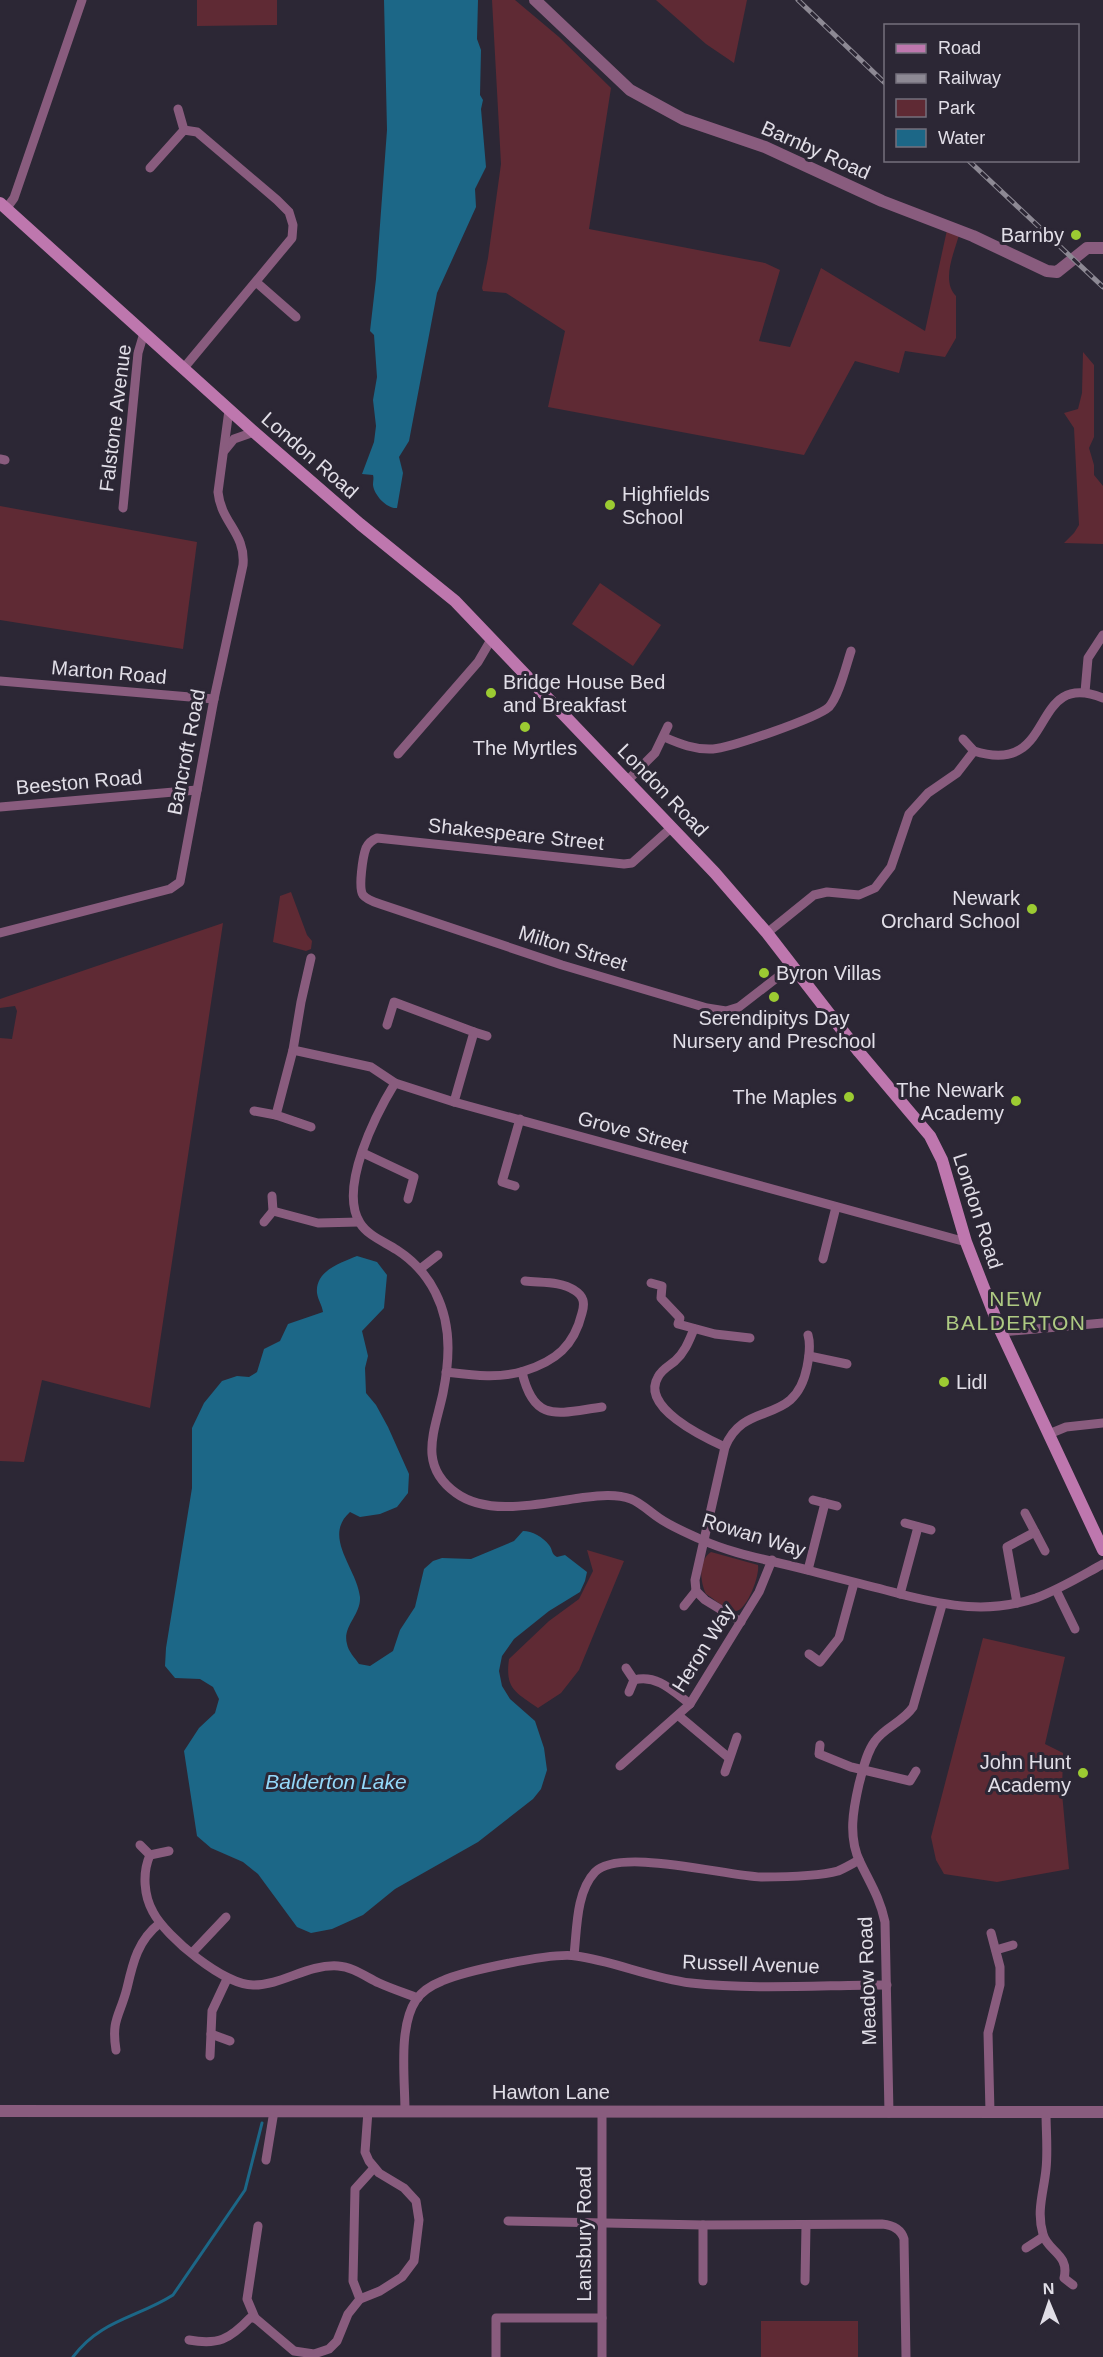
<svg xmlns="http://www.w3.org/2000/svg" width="1103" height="2357" viewBox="0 0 1103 2357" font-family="Helvetica,sans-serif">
<rect width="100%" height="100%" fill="#2c2735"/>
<g fill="#5f2a34">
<polygon points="197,0 277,0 277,25 197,26"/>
<path d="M492,0H515L559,37L611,88L589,229L765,263L780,270L759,341L790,347L821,268L925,331L947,230L959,235C954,253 941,281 956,296V338L945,357L905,351L899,373L855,361L804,455L548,407L565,331L506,293L483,291L482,288L488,258L501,164Z"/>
<polygon points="656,0 747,0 734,63 706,44"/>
<polygon points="1083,352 1094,365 1094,437 1089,448 1094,465 1094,475 1103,486 1103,544 1064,543 1074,533 1079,525 1074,428 1064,413 1078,409 1082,393"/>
<polygon points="0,506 197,542 183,649 0,620"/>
<polygon points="600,583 661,625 633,666 572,624"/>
<polygon points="291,892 307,935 312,941 311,949 306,951 273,942 280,896"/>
<polygon points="223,923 150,1408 42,1380 24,1462 0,1461 0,1038 12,1039 17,1011 15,1006 0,1008 0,999"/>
<path d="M587,1550L624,1561L579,1670L561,1693L538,1708C515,1692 505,1689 509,1659L549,1621L579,1599L593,1571Z"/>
<path d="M711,1552L758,1565C760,1575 747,1610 736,1611C727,1611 713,1598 706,1594C700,1581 698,1561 711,1552Z"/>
<polygon points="983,1638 1065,1657 1045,1744 1063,1753 1062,1793 1069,1869 997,1882 944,1874 936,1860 931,1837"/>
<rect x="761" y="2321" width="97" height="36"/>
</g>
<g fill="#1c6787">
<path d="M384,0H478L477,39L481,50L480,95L483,100L481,109L486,167L475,189L476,207L437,293L409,441L399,457L403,473L397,508C387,509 374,495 373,485C373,481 374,478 373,475L362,474L374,442L376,426L373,400L377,377L374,335L370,331L376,279L387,130Z"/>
<path d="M357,1256L377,1262L387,1275L384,1308L362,1331L368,1356L365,1368L366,1393L376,1405L388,1427L409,1474L408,1493L397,1507L380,1514L360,1517L350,1512C322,1537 357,1568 360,1597C361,1615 342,1626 347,1644C348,1651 355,1658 359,1664L370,1666L393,1651L400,1630L415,1607L424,1569L433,1561L442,1558L471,1559L514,1541L523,1531C532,1531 543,1537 549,1545C553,1550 551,1554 557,1557L565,1555L587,1572L585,1581L580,1592L549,1611L514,1639L502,1656L499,1671L502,1686L510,1699L535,1721L544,1748L547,1770L541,1789L533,1799L478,1842L395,1889L363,1915L332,1929L311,1933L297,1927L258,1874L243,1862L211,1848L197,1836L184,1751L199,1728L215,1713L219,1699L213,1687L200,1679L175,1678L165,1666L166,1648L192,1488V1428L204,1403L222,1381L237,1376L249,1377L257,1372L264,1349L280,1341L288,1324L323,1312C322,1305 318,1300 317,1293C315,1271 340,1263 357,1256Z"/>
</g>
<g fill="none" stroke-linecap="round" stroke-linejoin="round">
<path stroke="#1c6787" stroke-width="3" d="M73,2357C100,2320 137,2318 173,2295L245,2190L262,2123"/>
<g stroke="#895c7e" stroke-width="9">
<polyline points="178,109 184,130 197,132 277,200 289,212 293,225 292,238 183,369"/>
<polyline points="150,168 184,130"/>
<polyline points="6,209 14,198 82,0"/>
<polyline points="256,282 296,317"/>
<polyline points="225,450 234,439 254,432"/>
<polyline points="0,459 5,460"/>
<polyline points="123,508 138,353 144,333"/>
<polyline points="0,681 214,699"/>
<polyline points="1085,692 1088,658 1103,635"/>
<path d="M664,737C680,744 695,750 713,749C730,748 817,718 829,707C839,696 846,666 851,651"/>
<polyline points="963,739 974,751"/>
<polyline points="398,754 478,662 492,638"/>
<polyline points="627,781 655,753 668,726"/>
<polyline points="0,807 197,790"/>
<path d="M672,827L632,863L624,864L377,838C372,840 369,842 366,848C363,856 358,888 363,895C367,900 374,902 380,904L562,965L707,1008L726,1011L739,1007L792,966"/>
<path d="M0,933L170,889L180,882L214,699L243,565C246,533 221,523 218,492L229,410"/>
<path d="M767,933L814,895L827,892L859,895L875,888L891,867L909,814L928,793L957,773L974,751C1059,778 1027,668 1103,698"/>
<polyline points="311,958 301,1002 293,1050 276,1115 311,1127"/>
<polyline points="387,1025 394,1002 474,1032 454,1102"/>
<polyline points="474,1032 487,1036"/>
<polyline points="293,1050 371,1067 395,1083 454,1102 966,1242"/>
<path d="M395,1083C376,1114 338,1188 360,1223C368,1236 385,1242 397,1250C431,1272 448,1308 448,1348C448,1363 446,1378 443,1393C435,1431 417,1465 456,1493C489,1517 542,1503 580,1498C596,1496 615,1493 631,1499C641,1503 650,1512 659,1518C672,1527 687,1533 700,1539C734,1555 775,1561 811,1571C841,1579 871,1586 900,1594C948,1606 988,1614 1036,1598C1060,1589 1081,1576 1103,1564"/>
<polyline points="254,1111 276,1115"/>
<polyline points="363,1153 414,1177 408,1199"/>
<polyline points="515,1186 502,1182 520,1119"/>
<polyline points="273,1211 318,1223 359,1222"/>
<polyline points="264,1222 273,1211 272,1196"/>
<polyline points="823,1259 836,1207"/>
<polyline points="420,1269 438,1255"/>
<polyline points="651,1283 662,1286 661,1298 680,1318 678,1324 715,1334 750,1338"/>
<path d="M694,1329C689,1341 685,1352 675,1361C669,1366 662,1369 658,1377C640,1407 703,1437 725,1447"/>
<polyline points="1001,1332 1103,1323"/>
<polyline points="809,1356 847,1364"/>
<path d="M446,1372C471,1375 499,1379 524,1371C556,1361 574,1346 582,1313C585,1303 584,1296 574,1290C561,1281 540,1283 525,1281"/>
<path d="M522,1372C534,1424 558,1413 602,1407"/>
<polyline points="1049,1434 1066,1427 1103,1423"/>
<polyline points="813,1500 837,1506"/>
<polyline points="1025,1513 1045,1551"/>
<polyline points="905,1523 931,1530"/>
<polyline points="808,1570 825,1503"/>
<polyline points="1056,1590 1075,1629"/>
<polyline points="900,1594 918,1527"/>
<polyline points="1017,1603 1007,1547 1035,1532"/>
<polyline points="684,1606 696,1591"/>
<path d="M741,1622L705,1600L696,1591L695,1580L725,1447C745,1398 795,1428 807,1367C809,1357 811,1345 808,1335"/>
<polyline points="809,1654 820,1662 839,1638 854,1583"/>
<polyline points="626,1668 634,1680"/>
<path d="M629,1692L634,1680C657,1674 673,1691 690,1704"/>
<polyline points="679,1716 729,1758"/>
<polyline points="820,1745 819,1754 851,1767 910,1781 916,1771"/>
<polyline points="620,1766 690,1704 759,1592 772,1560"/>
<polyline points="725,1772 737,1737"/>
<polyline points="140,1845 150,1855 169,1851"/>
<path d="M150,1855C142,1873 144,1896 153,1912C166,1937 225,1986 254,1985C282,1985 308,1964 338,1966C353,1967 366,1977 379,1983C392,1989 405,1993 418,1998"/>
<polyline points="996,1950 1013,1945"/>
<polyline points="192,1953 226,1917"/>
<path d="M574,1955C577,1929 576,1892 595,1872C619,1847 726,1876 761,1877C781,1877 820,1876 838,1871C845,1868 852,1864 859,1860"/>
<polyline points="211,2034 230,2041"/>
<path d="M116,2050C111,2019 120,2016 127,1988C133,1962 138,1940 160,1923"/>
<polyline points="210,2056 212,2011 227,1979"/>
<path d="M405,2112C405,2079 398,2027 416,2000C422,1991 432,1985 442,1981C464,1971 553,1952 576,1956C614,1961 650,1978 691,1983C753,1990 824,1985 887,1985"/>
<polyline points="990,2112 988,2033 1000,1985 1000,1967 991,1933"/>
<path d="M1046,2112C1046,2131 1048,2151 1046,2169C1044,2191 1036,2211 1043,2234C1047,2251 1070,2254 1064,2278L1073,2285"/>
<path d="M889,2113L885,1922C880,1898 870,1883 860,1862C848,1837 853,1810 859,1784C863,1770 866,1753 875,1741C885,1727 903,1722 913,1707L942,1605"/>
<polyline points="266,2160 274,2111"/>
<path d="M508,2221L703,2225L882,2224C892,2225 901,2229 904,2239L906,2357"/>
<polyline points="258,2226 247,2299 255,2318 294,2351 314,2354 329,2349 337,2341 348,2314 360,2299 380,2291 402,2277 414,2261 419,2220 416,2201 404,2188 379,2173 369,2161 365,2152 368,2111"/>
<polyline points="1026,2248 1043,2237"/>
<polyline points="703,2281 703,2225"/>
<polyline points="805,2281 806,2225"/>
<polyline points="360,2299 353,2281 355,2189 374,2168"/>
<path d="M189,2340C218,2345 229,2340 250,2318H255"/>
<polyline points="496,2357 496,2318 602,2318"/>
<polyline points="602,2357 602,2111"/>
</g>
<g stroke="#895c7e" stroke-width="12">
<polyline points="535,0 630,90 683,119 765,147 882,201 973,236 1047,271 1057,272 1087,248 1103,248"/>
<polyline points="0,2111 1103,2112"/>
</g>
<polyline stroke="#be77ae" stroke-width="12" points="0,203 254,432 360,524 455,601 715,873 767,933 859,1052 930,1136 942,1160 966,1242 1001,1332 1103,1550"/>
<defs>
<g id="rail">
<polyline points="798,0 886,84"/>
<polyline points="968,160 1103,287"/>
</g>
</defs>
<use href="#rail" stroke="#8d8994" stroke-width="5"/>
<use href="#rail" stroke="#2c2735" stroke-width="3" stroke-dasharray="9" stroke-linecap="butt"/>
</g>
<g fill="#9ccb32" stroke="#2c2735" stroke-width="2">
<circle cx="1076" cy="235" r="6"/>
<circle cx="610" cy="505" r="6"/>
<circle cx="491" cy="693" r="6"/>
<circle cx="525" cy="727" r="6"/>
<circle cx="1032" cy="909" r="6"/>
<circle cx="764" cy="973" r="6"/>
<circle cx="774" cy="997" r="6"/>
<circle cx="849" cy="1097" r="6"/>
<circle cx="1016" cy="1101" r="6"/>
<circle cx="944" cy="1382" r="6"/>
<circle cx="1083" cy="1773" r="6"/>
</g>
<g text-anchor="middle" stroke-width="6" stroke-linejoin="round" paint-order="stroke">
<g font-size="20" fill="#e1dee7" stroke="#2c2735">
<text transform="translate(816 150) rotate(24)" y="7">Barnby Road</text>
<text transform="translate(115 418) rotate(-83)" y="7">Falstone Avenue</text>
<text transform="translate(310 455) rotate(41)" y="7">London Road</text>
<text transform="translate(109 672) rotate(5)" y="7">Marton Road</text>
<text transform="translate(186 752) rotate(-79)" y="7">Bancroft Road</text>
<text transform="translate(79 782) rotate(-5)" y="7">Beeston Road</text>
<text transform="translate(663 790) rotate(46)" y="7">London Road</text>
<text transform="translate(516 834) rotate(6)" y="7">Shakespeare Street</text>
<text transform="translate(573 948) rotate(17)" y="7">Milton Street</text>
<text transform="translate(633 1132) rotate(15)" y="7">Grove Street</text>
<text transform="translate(978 1211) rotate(72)" y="7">London Road</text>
<text transform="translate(754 1535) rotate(17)" y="7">Rowan Way</text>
<text transform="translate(703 1648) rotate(-58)" y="7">Heron Way</text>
<text transform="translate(751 1964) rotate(2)" y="7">Russell Avenue</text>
<text transform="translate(867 1981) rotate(-92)" y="7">Meadow Road</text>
<text x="551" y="2099">Hawton Lane</text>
<text transform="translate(584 2234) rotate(-90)" y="7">Lansbury Road</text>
</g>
<g font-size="20" fill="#e1dee7" stroke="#2c2735" text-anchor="end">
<text x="1064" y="242">Barnby</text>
<text x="622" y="501" text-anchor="start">Highfields<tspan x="622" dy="23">School</tspan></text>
<text x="503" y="689" text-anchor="start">Bridge House Bed<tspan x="503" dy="23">and Breakfast</tspan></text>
<text x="525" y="755" text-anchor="middle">The Myrtles</text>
<text x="1020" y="905">Newark<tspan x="1020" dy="23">Orchard School</tspan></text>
<text x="776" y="980" text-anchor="start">Byron Villas</text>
<text x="774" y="1025" text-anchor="middle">Serendipitys Day<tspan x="774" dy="23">Nursery and Preschool</tspan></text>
<text x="1004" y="1097">The Newark<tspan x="1004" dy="23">Academy</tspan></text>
<text x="837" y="1104">The Maples</text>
<text x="956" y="1389" text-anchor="start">Lidl</text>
<text x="1071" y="1769">John Hunt<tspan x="1071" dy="23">Academy</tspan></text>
</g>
<g font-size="21" letter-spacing="1.5" fill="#aeca82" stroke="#2c2735">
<text x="1016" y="1306">NEW<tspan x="1016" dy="24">BALDERTON</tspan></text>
</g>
<g font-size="21" font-style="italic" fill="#94d8f9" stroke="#2c2735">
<text x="336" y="1789">Balderton Lake</text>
</g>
</g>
<rect x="884" y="24" width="195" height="138" fill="#2c2735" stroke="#74707c" stroke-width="1.5"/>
<rect x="896" y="44" width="30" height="9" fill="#be77ae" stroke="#74707c" stroke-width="1.5"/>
<text x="938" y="54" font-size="18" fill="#e1dee7">Road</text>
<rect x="896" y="74" width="30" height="9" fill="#8d8994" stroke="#74707c" stroke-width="1.5"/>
<text x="938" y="84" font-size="18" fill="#e1dee7">Railway</text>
<rect x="896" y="99" width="30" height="18" fill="#5f2a34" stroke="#74707c" stroke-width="1.5"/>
<text x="938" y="114" font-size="18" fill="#e1dee7">Park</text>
<rect x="896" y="129" width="30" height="18" fill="#1c6787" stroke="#74707c" stroke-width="1.5"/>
<text x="938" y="144" font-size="18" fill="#e1dee7">Water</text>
<g transform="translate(1049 2303) rotate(358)" stroke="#2c2735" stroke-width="4.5" paint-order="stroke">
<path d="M0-4.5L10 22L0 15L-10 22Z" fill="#e1dee7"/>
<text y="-9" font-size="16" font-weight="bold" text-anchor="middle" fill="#e1dee7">N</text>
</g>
</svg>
